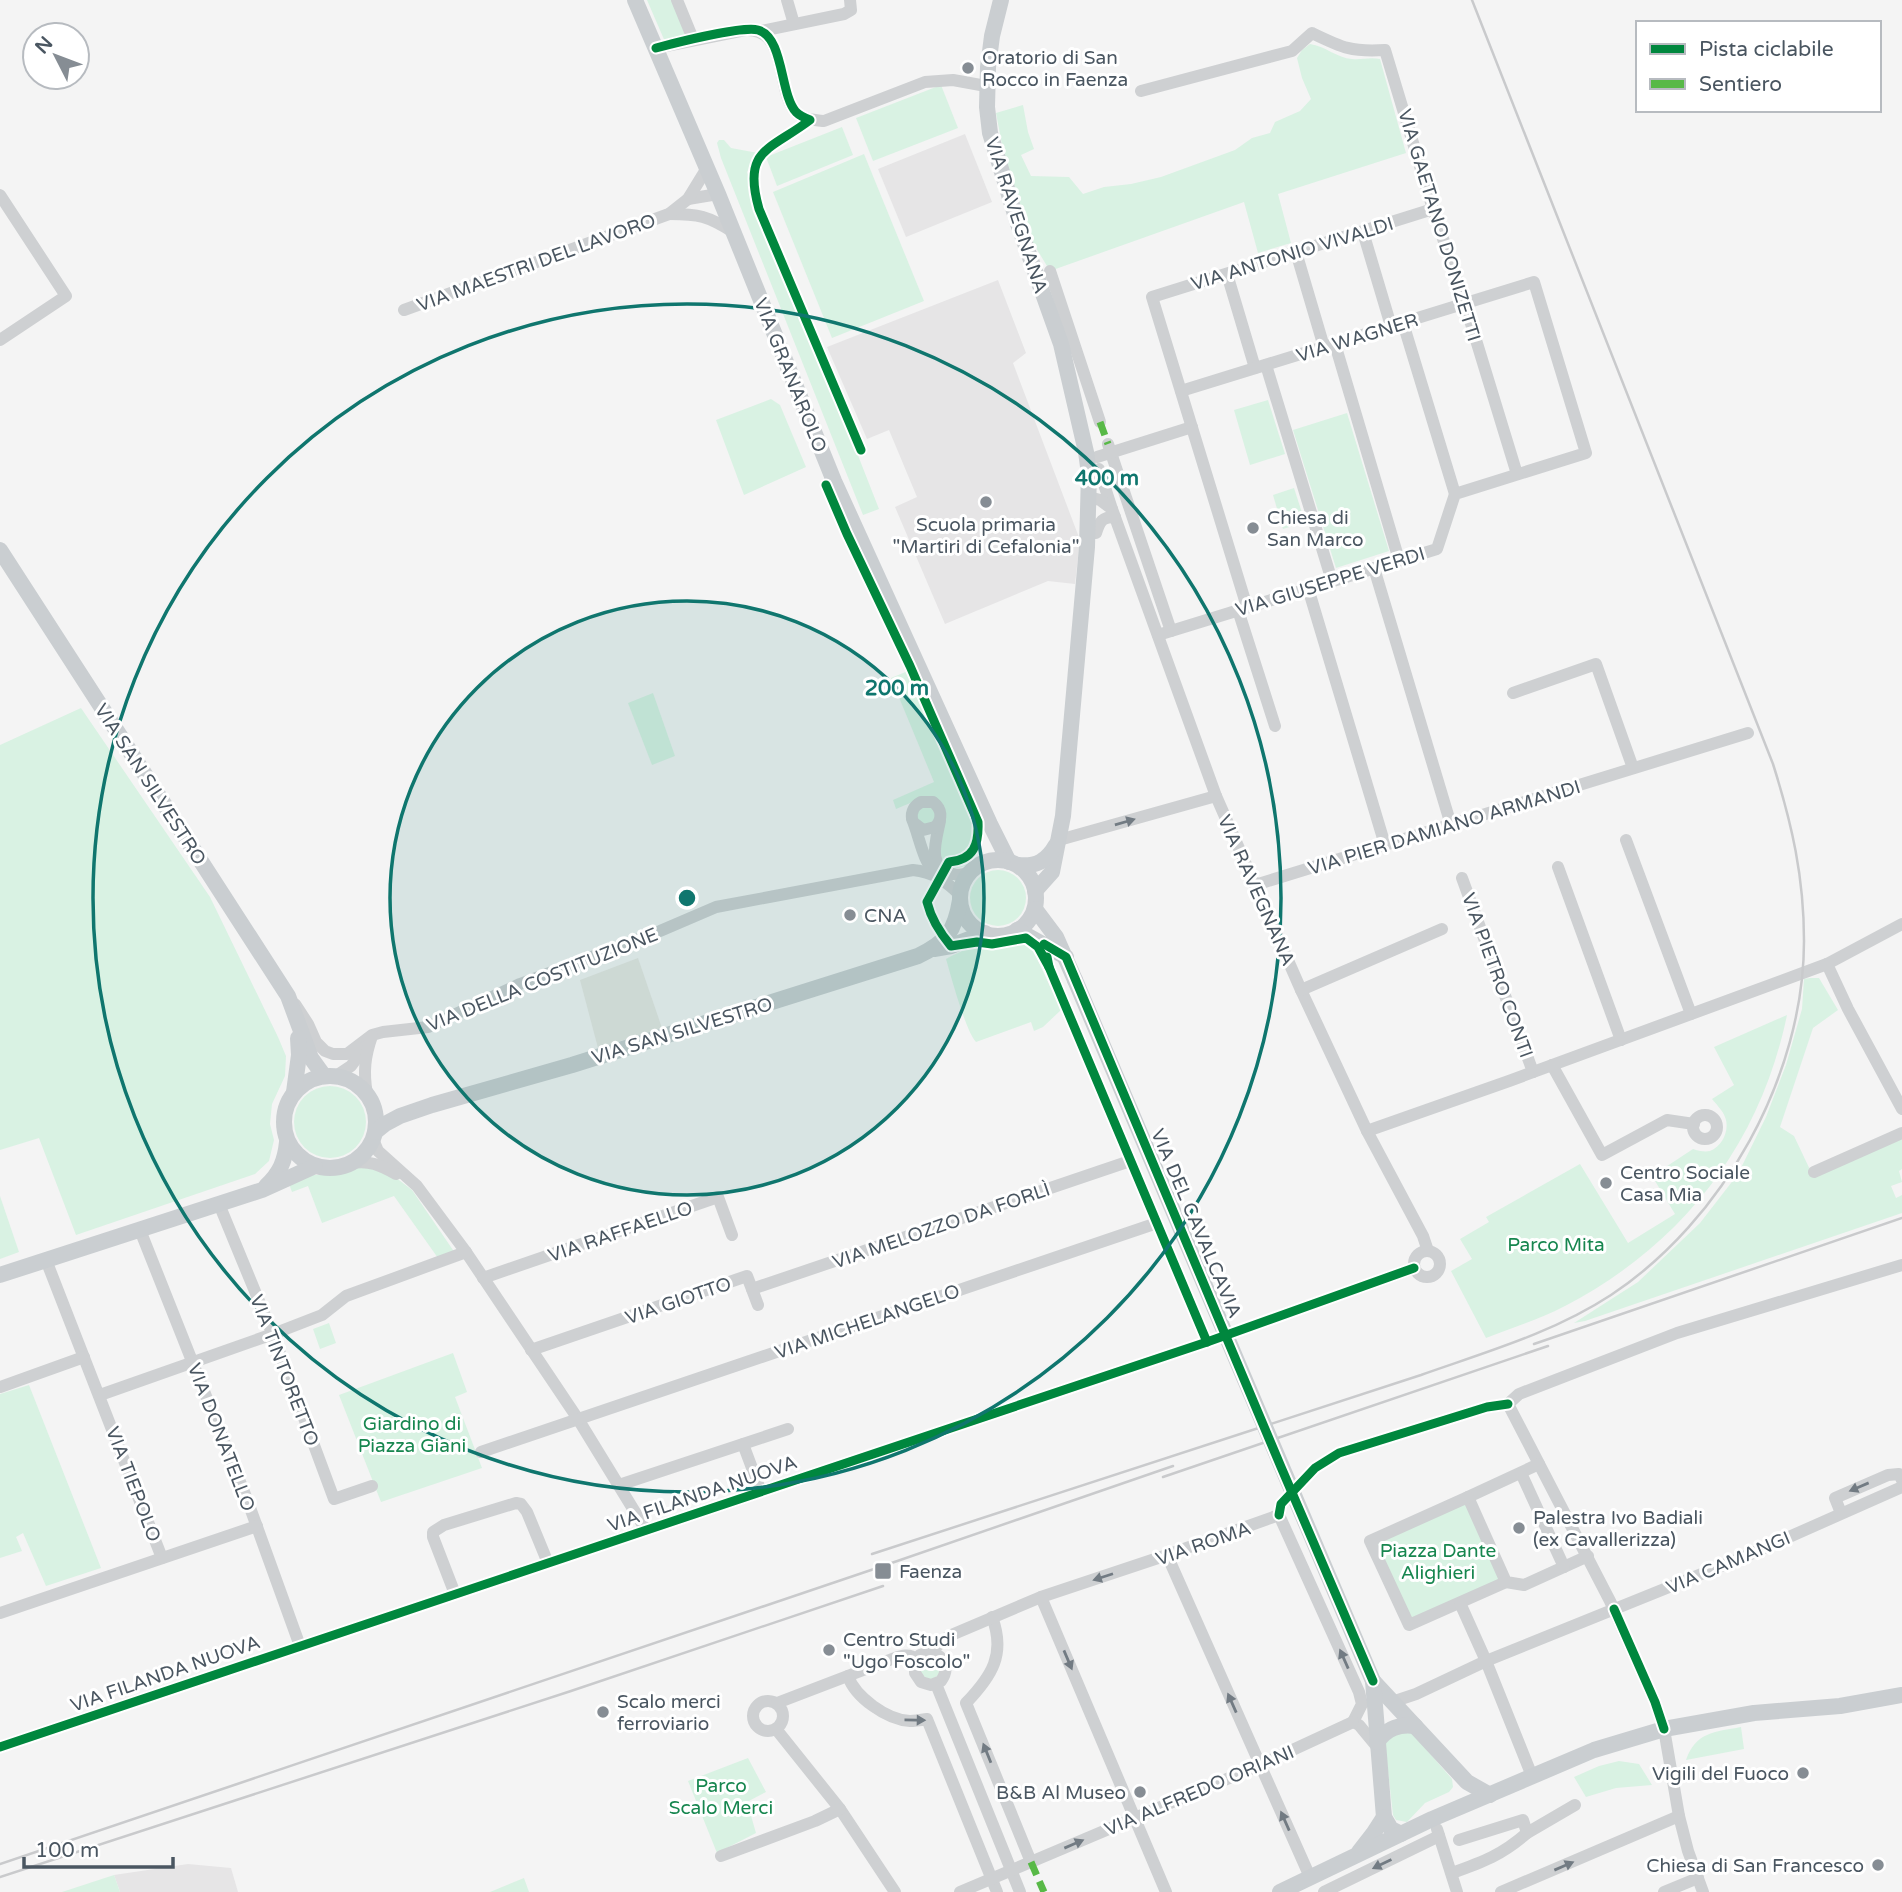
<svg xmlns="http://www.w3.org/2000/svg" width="1902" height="1892" viewBox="0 0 1902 1892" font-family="'Varela Round',sans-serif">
<rect width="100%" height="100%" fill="#f4f4f4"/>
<polygon fill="#e8e7e3" points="638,958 662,1028 598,1048 580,980"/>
<g fill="#e6e5e6">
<polygon points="965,134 992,202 906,237 878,169"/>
<polygon points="998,280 1026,353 1013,363 1080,540 1075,584 1048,581 945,624 895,507 917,497 889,430 867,439 827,347"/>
<polygon points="188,1864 231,1868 238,1892 120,1892 114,1875"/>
</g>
<g fill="#d9f2e3">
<polygon points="647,0 673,0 685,35 666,44"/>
<path d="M1310,44C1325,46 1337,58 1352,59C1361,60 1370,57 1380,59L1406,153L1278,194L1291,243L1258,253L1244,202L1050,271L1024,228L1009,182L996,113L1023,105L1028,132L1034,149L1021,155L1031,176L1069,177L1083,194L1104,187L1131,184L1161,177L1235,150L1252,138L1270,133L1275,122L1300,111L1311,99L1302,78L1297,58L1302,50Z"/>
<polygon points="941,85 958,128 873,161 856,118"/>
<polygon points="842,127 853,155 777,186 766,157"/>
<polygon points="719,140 724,140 731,148 758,153 747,172 879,509 863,515 721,158 717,143"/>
<polygon points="864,154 924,301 832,338 773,192"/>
<polygon points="771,399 780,405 806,467 744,495 716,420"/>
<polygon points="1268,400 1285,454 1250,465 1234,410"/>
<polygon points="1347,413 1389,551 1336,568 1293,430"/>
<polygon points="1294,488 1305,522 1283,529 1273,495"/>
<path d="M915,668L983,826C983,851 977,867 950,869L939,860L945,813L915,801L896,809L893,800L934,782L891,678Z"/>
<polygon points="653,693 675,756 652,765 628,703"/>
<polygon points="81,708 210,897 278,1037 286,1056 285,1076 272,1104 270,1124 274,1140 269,1161 255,1174 76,1235 39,1138 0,1150 0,745"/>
<polygon points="918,807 934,807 936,822 921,826 915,812"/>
<circle cx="998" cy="898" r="28"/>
<path d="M1014,945H1026L1034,952L1061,1010L1043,1027L1034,1031L1031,1022L976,1042C966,1032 951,976 946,959C957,953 966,948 979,948C991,947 1002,949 1014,945Z"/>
<polygon points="1810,978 1819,978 1838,1010 1813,1028 1780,1127 1794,1136 1813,1176 1902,1139 1902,1169 1899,1171 1902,1182 1891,1186 1896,1198 1902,1195 1902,1213 1585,1321 1574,1323 1638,1282 1700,1223 1738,1174 1766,1117 1786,1065 1802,1009 1804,979"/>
<path d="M1787,1015C1760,1145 1682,1245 1565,1306C1540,1319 1512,1328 1486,1338L1451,1271L1472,1259L1460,1239L1489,1222L1486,1217L1580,1164L1628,1243L1675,1214L1652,1176L1693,1149C1698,1151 1705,1152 1710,1151C1723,1146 1730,1129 1725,1117C1723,1111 1716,1104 1712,1099L1734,1085L1714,1047Z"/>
<circle cx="330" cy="1122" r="36"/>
<polygon points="364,1166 395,1177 412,1190 455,1253 438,1258 394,1196 322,1223 308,1186 292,1192 289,1184 310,1175 338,1175"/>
<polygon points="0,1196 19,1252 0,1259"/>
<polygon points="329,1323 336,1343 320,1349 313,1329"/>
<polygon points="453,1353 467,1392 455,1397 482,1468 381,1502 339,1395"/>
<polygon points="29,1385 101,1568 46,1586 23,1533 16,1537 22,1551 0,1558 0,1394"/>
<polygon points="1466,1500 1502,1580 1411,1621 1375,1541"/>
<polygon points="929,1656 939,1661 940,1675 930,1680 920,1674 919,1663"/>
<path d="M1741,1727L1744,1749L1686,1760C1696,1732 1714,1732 1741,1727Z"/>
<polygon points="1397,1732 1412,1733 1452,1779 1453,1787 1449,1792 1425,1803 1407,1822 1396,1820 1393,1815 1385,1744"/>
<polygon points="748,1758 766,1792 747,1802 756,1833 717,1853 688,1781"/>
<polygon points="1619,1761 1639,1764 1652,1785 1616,1788 1586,1797 1574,1777 1599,1766"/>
<polygon points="114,1875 120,1892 62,1892"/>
<polygon points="524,1878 529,1892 490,1892"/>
</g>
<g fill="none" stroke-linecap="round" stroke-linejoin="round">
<g stroke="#ced0d2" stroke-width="12">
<polyline points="677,0 693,39"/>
<polyline points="787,0 794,24"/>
<polyline points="761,31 844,14 851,10 850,0"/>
<path d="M656,48L745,30C790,27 775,94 797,113C805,120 814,120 824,121L925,82L953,80L986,86"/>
<path d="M1141,91L1292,51L1312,33C1343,48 1351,52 1385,50L1433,209L1465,304L1517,474"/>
<polyline points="0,195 66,296 0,340"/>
<polyline points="688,199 718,194"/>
<path d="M669,214C699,214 708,216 733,232"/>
<polyline points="1363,232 1391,326"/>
<polyline points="1296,252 1324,347"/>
<polyline points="1050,271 1100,422"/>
<polyline points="1227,274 1255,368"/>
<polyline points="404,310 669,214 688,199 707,168"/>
<polyline points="1403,323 1455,494"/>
<polyline points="1335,344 1399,560"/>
<polyline points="1266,365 1332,581"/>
<polyline points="1108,444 1171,631"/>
<polyline points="1097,457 1192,427"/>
<polyline points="1099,469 1112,509"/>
<polyline points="1089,497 1100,500 1112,509 1216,796 1301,990 1367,1131 1423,1236 1428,1251"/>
<path d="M1096,533C1100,521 1102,517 1115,517"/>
<polyline points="1374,568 1451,825"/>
<polyline points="1308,588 1385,845"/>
<polyline points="1247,607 1152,297 1433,209"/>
<polyline points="1238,610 1275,726"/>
<polyline points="1158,635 1437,549 1455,494 1586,453 1534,282 1181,391"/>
<polyline points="1513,693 1596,664 1633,768"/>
<path d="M940,821C936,840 926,869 953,874C962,876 967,874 974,868"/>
<path d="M914,823L923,830L935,827C943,819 942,809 933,802H921C914,806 911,811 912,819C920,838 922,860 936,874"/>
<polyline points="1059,840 1216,796"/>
<polyline points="1626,840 1691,1014"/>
<polyline points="1558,867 1621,1040"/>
<polyline points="1462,878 1533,1072"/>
<polyline points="1255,885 1748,733"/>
<polyline points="1044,944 1049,967 1207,1342"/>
<polyline points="1827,964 1848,1009 1902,1109"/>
<polyline points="1301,990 1442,929"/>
<path d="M295,1004L308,1024L316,1042L325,1051L333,1054H347L372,1035L383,1032L428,1027L520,984L660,931L716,907L913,870C933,872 946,881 960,895"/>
<polyline points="1552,1065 1602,1155 1667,1120 1694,1124"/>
<polyline points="336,1076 351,1066 365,1047"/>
<path d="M367,1094C363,1072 365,1056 372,1036"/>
<circle cx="1705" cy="1127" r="12"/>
<polyline points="1367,1131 1509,1081 1827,964 1902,924"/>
<polyline points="373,1139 378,1151 417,1186 466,1252 578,1419 646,1530"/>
<path d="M352,1163C369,1160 380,1165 396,1174"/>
<polyline points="1814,1172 1902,1133"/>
<polyline points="219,1204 275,1340 334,1499 372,1486"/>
<polyline points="140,1230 248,1502 300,1646"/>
<circle cx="1427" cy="1264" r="13"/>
<polyline points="46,1260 162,1558"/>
<polyline points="483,1278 718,1197 732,1235"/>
<polyline points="752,1289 1130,1161"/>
<polyline points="531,1350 747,1276 758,1305"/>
<polyline points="0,1387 84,1357"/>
<polyline points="100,1395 273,1334 322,1315 346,1296 466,1252"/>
<polyline points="1508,1404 1610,1601 1655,1702 1664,1729 1679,1816 1688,1851 1703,1892"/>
<polyline points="1508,1404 1519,1394 1677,1333 1902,1265"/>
<polyline points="743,1444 761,1492"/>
<polyline points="481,1452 1157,1223"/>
<polyline points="1539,1464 1468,1497 1506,1582 1524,1585 1588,1556"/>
<polyline points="1521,1473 1564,1567"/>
<polyline points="619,1485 788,1429"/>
<polyline points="1468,1497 1370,1541 1409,1625 1506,1582"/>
<polyline points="1841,1513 1835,1498 1888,1475 1899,1474 1902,1480"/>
<polyline points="1279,1515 1281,1504 1315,1468 1339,1453 1487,1407 1508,1404"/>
<polyline points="1279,1515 1359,1692 1362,1704 1353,1722"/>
<polyline points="1167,1555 1310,1877"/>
<polyline points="455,1594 433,1537 433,1532 444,1525 516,1503 521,1504 527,1512 548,1563"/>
<polyline points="1041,1597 1166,1892"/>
<polyline points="1460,1603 1486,1661 1532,1776"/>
<polyline points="0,1613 257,1526"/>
<path d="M992,1617C1006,1654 992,1676 966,1703L1031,1862"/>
<path d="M930,1652C945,1656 950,1668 941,1681L931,1685L921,1682L915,1673V1664L920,1655L930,1652L949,1636L1041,1597L1167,1555L1279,1515"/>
<path d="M848,1676C855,1697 887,1720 910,1721C915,1721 921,1720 927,1719L997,1892"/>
<polyline points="936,1684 1020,1892"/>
<circle cx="768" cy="1716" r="15"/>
<polyline points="1392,1702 1416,1694 1486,1661 1746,1556 1902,1487"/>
<path d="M777,1703L892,1659C901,1656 909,1653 916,1659"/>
<polyline points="1353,1722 1359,1725 1378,1748"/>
<polyline points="776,1729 840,1809 895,1892"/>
<polyline points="0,1747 1207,1342 1414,1268"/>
<polyline points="1437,1829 1457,1892"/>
<polyline points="1459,1840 1523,1820 1527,1833 1575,1805"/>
<polyline points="721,1856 815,1821 840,1809"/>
<path d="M1452,1873C1483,1862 1502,1855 1527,1833"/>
<polyline points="960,1892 1260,1765 1353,1722"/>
<polyline points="1324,1892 1439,1836"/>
<polyline points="1501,1892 1679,1816"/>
<polyline points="1664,1892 1698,1878"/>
</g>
<g stroke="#caced1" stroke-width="16">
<polyline points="635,0 718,194 834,481 990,824 1009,862"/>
<polyline points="1001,0 992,36 988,67 987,107 990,133 1017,221 1061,344 1086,452 1089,474 1087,547 1063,816 1052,872 1035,891"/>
<polyline points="0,550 288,996 311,1058 324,1076"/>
<circle cx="998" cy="898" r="38"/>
<path d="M1018,865C1036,867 1047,861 1056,845"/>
<polyline points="1035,909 1056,937 1075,980"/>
<polyline points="1017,930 1066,957"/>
<polyline points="934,949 951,946 985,933"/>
<circle cx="330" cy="1122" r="46"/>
<polyline points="294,1092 299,1055 298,1038"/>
<path d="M375,1132L385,1124L400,1116L432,1105L572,1065L918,956C947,942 955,931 960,900"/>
<path d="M266,1186C280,1173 285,1161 287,1142"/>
<polyline points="0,1275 262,1190 315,1166"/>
<polyline points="1373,1681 1467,1782 1490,1795"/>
<polyline points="1373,1681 1384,1817 1391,1829 1401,1834"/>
<path d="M1377,1742C1387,1728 1399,1724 1415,1726"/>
<polyline points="1359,1852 1373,1834 1384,1817"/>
<polyline points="1280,1892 1432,1819 1594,1750 1664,1729 1754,1713 1840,1706 1902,1695"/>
</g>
<g stroke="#c9cacc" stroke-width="2.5">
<polyline points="1534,1344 1902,1218"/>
<polyline points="1163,1477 1548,1346"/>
<path d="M872,1554L1421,1375C1486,1352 1553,1333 1611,1295C1723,1221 1804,1076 1804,941C1804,877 1792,824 1773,764L1472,0"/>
<polyline points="0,1864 877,1568 1173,1466"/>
<polyline points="0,1877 571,1691 883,1586"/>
</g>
<polyline stroke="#caced1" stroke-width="16" points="1075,980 1373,1681"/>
<g stroke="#58b947" stroke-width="7" stroke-dasharray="14 7" stroke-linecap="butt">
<polyline points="1100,422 1108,444"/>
<polyline points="1031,1862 1044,1892"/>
</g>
<defs>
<g id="cycleway">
<path d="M656,48C675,43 742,26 758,30C784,37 780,95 796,112C799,115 805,118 810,120C769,151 742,149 759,209L861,450"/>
<path d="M826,485L847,534L910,666L978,822C979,844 974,860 949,862L927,902C931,918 940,933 951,946L977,942L992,944L1026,938L1038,947L1049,967"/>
<polyline points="1044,944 1066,957 1281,1467 1373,1681"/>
<polyline points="1047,957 1049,967 1207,1342"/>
<polyline points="1279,1515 1281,1504 1315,1468 1339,1453 1487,1407 1508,1404"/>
<polyline points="1614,1609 1655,1702 1664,1729"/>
<polyline points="0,1747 1207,1342 1414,1268"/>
</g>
</defs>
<use href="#cycleway" stroke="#fff" stroke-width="13"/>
<use href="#cycleway" stroke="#00873e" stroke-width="9"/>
</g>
<defs><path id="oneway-solid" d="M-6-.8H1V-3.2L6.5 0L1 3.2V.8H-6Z" transform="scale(1.75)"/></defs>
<g fill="#727b83">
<use href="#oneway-solid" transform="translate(1125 822) rotate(-16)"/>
<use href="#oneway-solid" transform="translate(1859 1487) rotate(157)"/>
<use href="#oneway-solid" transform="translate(1103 1577) rotate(162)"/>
<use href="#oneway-solid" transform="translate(1344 1659) rotate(-114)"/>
<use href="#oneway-solid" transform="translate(1068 1660) rotate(67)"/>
<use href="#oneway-solid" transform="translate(1232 1703) rotate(-114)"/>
<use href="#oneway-solid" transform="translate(915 1720) rotate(1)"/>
<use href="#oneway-solid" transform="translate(987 1753) rotate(-112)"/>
<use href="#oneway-solid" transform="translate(1285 1821) rotate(-114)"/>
<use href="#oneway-solid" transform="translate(1074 1844) rotate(-23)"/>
<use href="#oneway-solid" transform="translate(1382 1864) rotate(154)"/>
<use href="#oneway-solid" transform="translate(1564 1866) rotate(-23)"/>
</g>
<circle cx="687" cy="898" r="297" fill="#0f766e" fill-opacity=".12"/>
<g fill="none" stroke="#0f766e" stroke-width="3.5">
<circle cx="687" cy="898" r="297"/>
<circle cx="687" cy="898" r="594"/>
</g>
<g fill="#868d94" stroke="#fff" stroke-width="2.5">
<circle cx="968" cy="68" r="7"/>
<circle cx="986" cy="502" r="7"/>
<circle cx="1253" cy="528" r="7"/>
<circle cx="850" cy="915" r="7"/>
<circle cx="1606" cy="1183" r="7"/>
<circle cx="1519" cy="1528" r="7"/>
<rect x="874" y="1562" width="18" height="18" rx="3.5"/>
<circle cx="829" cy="1650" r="7"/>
<circle cx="603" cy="1712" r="7"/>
<circle cx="1803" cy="1773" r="7"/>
<circle cx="1140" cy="1792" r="7"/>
<circle cx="1878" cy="1865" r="7"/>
</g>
<g text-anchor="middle" stroke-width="6" stroke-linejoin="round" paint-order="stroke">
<g font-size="19" fill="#4a5661" stroke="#fff" text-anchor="start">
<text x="982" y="64">Oratorio di San<tspan x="982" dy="22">Rocco in Faenza</tspan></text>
<text x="1267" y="524">Chiesa di<tspan x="1267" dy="22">San Marco</tspan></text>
<text x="986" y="531" text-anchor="middle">Scuola primaria<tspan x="986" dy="22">"Martiri di Cefalonia"</tspan></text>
<text x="864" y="922">CNA</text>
<text x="1620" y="1179">Centro Sociale<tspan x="1620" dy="22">Casa Mia</tspan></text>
<text x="1533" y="1524">Palestra Ivo Badiali<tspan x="1533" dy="22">(ex Cavallerizza)</tspan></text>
<text x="899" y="1578">Faenza</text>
<text x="843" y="1646">Centro Studi<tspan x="843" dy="22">"Ugo Foscolo"</tspan></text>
<text x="617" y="1708">Scalo merci<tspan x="617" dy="22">ferroviario</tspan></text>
<text x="1789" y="1780" text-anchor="end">Vigili del Fuoco</text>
<text x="1126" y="1799" text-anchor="end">B&amp;B Al Museo</text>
<text x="1864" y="1872" text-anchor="end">Chiesa di San Francesco</text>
</g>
<g font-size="19" fill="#4a5661" stroke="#fff">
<text transform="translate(1017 215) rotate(72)" y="7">VIA RAVEGNANA</text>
<text transform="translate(1440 225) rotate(73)" y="7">VIA GAETANO DONIZETTI</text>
<text transform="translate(1292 253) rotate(-17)" y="7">VIA ANTONIO VIVALDI</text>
<text transform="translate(536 262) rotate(-20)" y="7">VIA MAESTRI DEL LAVORO</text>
<text transform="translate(1357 337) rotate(-17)" y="7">VIA WAGNER</text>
<text transform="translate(791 375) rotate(68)" y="7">VIA GRANAROLO</text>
<text transform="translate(1330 581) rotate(-17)" y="7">VIA GIUSEPPE VERDI</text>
<text transform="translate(151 784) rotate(57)" y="7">VIA SAN SILVESTRO</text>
<text transform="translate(1444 827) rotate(-17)" y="7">VIA PIER DAMIANO ARMANDI</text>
<text transform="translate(1257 890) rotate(66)" y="7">VIA RAVEGNANA</text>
<text transform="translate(1498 975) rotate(70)" y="7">VIA PIETRO CONTI</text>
<text transform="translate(542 979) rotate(-22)" y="7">VIA DELLA COSTITUZIONE</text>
<text transform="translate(682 1030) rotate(-17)" y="7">VIA SAN SILVESTRO</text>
<text transform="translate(1197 1223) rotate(67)" y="7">VIA DEL CAVALCAVIA</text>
<text transform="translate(941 1225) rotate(-19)" y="7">VIA MELOZZO DA FORLÌ</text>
<text transform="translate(620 1231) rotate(-19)" y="7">VIA RAFFAELLO</text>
<text transform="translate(678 1300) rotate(-19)" y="7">VIA GIOTTO</text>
<text transform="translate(867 1321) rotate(-19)" y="7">VIA MICHELANGELO</text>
<text transform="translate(285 1370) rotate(69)" y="7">VIA TINTORETTO</text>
<text transform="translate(222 1437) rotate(69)" y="7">VIA DONATELLO</text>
<text transform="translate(134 1484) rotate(69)" y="7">VIA TIEPOLO</text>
<text transform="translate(702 1493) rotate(-19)" y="7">VIA FILANDA NUOVA</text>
<text transform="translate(1203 1543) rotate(-19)" y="7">VIA ROMA</text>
<text transform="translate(1728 1562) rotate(-23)" y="7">VIA CAMANGI</text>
<text transform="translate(165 1673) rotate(-19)" y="7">VIA FILANDA NUOVA</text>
<text transform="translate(1199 1790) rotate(-23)" y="7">VIA ALFREDO ORIANI</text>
</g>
<g font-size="19" fill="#17864f" stroke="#fff">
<text x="1556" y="1251">Parco Mita</text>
<text x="412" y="1430">Giardino di<tspan x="412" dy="22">Piazza Giani</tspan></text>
<text x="1438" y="1557">Piazza Dante<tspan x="1438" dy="22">Alighieri</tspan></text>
<text x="721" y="1792">Parco<tspan x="721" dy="22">Scalo Merci</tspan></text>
</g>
</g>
<circle cx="687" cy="898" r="10" fill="#0f766e" stroke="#fff" stroke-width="3.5"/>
<g font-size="21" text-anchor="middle" font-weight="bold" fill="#0f766e" stroke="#fff" stroke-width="6" stroke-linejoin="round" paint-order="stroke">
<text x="1107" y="485">400 m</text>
<text x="897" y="695">200 m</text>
</g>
<rect x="1636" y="21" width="245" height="91" fill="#ffffff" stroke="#b7bbc0" stroke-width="2"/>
<rect x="1650" y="44" width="35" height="10" fill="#00873e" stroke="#b7bbc0" stroke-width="2"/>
<text x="1699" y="56" font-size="21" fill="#4a5661">Pista ciclabile</text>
<rect x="1650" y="79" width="35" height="10" fill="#58b947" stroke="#b7bbc0" stroke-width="2"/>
<text x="1699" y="91" font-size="21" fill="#4a5661">Sentiero</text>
<g transform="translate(56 56) rotate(312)"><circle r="33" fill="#ffffff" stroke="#b7bbc0" stroke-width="2"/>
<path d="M0-5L12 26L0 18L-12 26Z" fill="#868d94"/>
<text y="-10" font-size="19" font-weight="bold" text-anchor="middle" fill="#4a5661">N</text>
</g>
<path d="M24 1857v10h149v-10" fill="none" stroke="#4a5661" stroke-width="3.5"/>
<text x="35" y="1857" font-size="21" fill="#4a5661" stroke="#ffffff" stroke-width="5" paint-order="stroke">100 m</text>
</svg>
